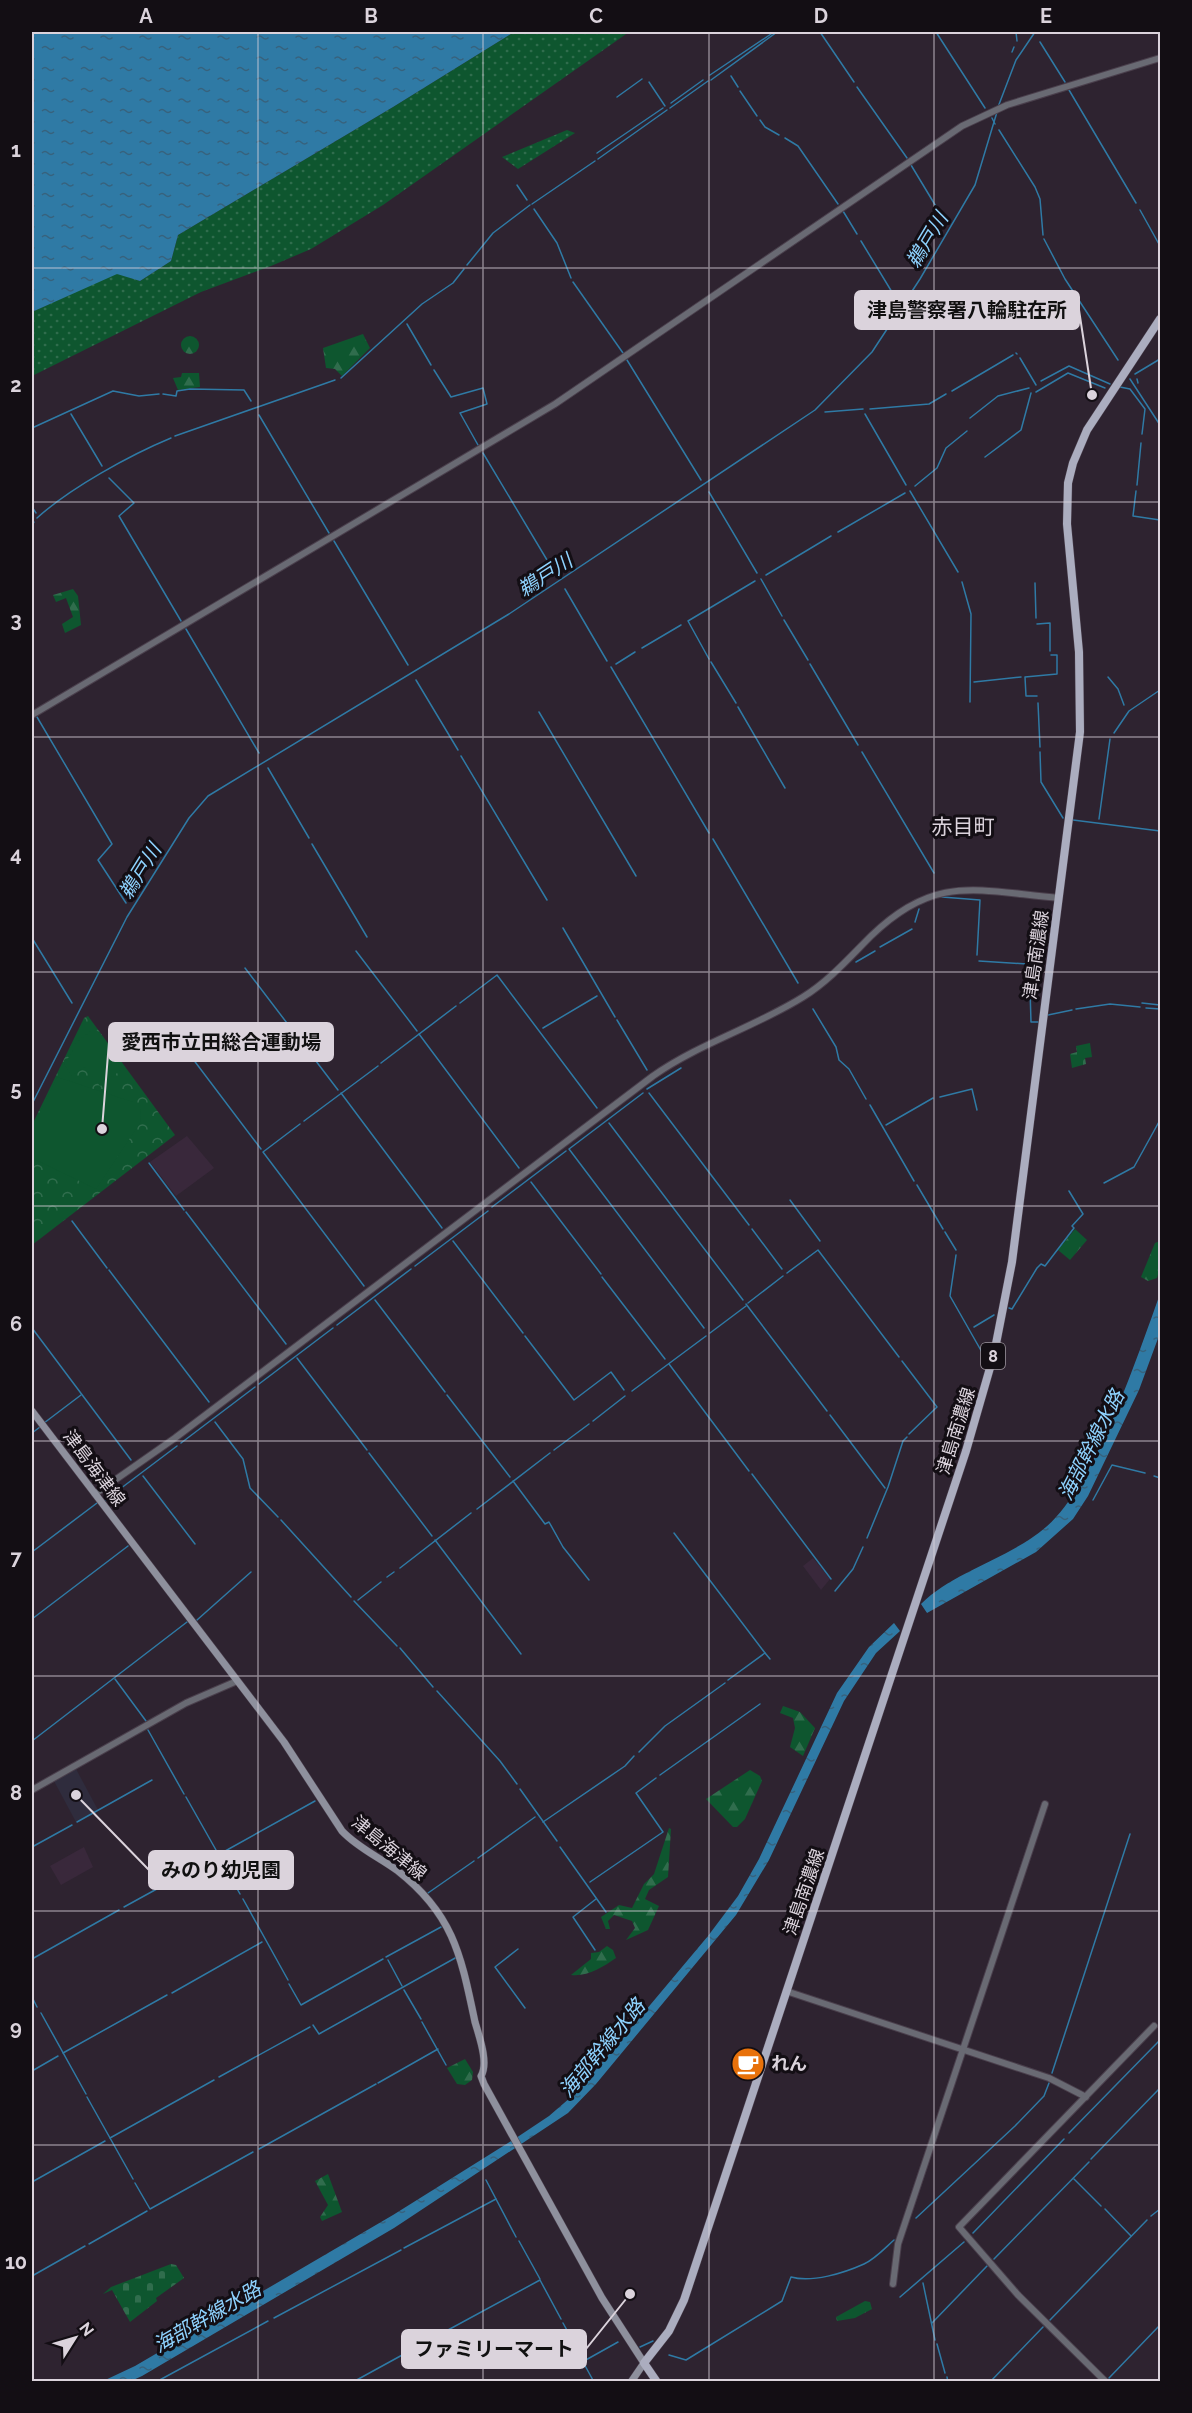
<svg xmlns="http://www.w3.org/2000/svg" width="1192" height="2413" viewBox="0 0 1192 2413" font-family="Raleway,'Noto Sans JP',sans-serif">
<defs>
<pattern id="grass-dots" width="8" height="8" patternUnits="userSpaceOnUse" patternTransform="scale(1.5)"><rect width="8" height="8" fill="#0e562f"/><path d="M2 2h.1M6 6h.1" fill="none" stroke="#306d4d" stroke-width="1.8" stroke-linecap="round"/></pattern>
<pattern id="forest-firs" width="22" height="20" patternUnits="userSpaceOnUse" patternTransform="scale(1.5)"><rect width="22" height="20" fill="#0e562f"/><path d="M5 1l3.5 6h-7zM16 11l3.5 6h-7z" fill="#306d4d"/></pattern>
<pattern id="cemetery-stones" width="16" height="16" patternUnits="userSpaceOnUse" patternTransform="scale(1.5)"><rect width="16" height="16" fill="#0e562f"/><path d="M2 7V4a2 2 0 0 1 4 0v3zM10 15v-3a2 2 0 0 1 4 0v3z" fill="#306d4d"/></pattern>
<pattern id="park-crowns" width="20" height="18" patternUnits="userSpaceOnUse" patternTransform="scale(1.5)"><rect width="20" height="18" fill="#0e562f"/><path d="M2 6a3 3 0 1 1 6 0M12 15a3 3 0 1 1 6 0" fill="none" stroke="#306d4d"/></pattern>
<pattern id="water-ripples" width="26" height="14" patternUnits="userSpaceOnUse" patternTransform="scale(1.5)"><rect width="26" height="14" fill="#2f7aa5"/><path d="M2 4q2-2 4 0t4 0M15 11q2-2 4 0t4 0" fill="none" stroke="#37627d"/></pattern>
</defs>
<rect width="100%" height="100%" fill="#2e2330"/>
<g fill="#39283b">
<polygon points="187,1136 214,1168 176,1196 150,1162"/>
<polygon points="813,1558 830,1579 821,1590 803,1566"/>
<polygon points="84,1847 93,1867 61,1885 50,1866"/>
</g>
<polygon fill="#2f2c3d" points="76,1769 98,1810 76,1822 54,1781"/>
<g fill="url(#grass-dots)">
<polygon points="514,32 629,32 383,205 311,249 271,266 201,292 32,376 32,312 117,273 140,281 171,261 178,235 393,107"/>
<polygon points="567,130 575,133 518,169 502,157"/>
</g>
<g fill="url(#forest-firs)">
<polygon points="363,334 370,348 342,376 335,369 326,368 323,348"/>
<circle cx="190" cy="345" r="9"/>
<polygon points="182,373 199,373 200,387 178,390 173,378 181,377"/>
<polygon points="73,589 78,596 81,625 65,633 62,624 73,617 66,598 56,602 53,595"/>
<polygon points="1075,1229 1087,1240 1070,1260 1058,1250"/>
<polygon points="1160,1241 1160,1267 1157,1278 1148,1281 1141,1277 1155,1243"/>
<polygon points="783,1706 800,1712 815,1728 803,1756 790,1747 795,1728 793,1718 780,1713"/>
<polygon points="750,1770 760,1776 762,1781 745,1819 737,1827 733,1827 706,1799"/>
<polygon points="669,1828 671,1829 668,1877 649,1890 645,1899 659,1906 648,1930 626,1940 635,1928 632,1921 614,1915 608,1921 610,1929 606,1929 601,1917 619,1905 632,1908 644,1884 654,1874"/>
<path d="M607,1946L613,1950L616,1958C603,1967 587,1977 571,1975L591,1959V1953L599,1952Z"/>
<polygon points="465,2059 473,2072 472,2080 465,2085 457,2084 447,2068"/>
<polygon points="328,2174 342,2212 322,2221 320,2217 328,2205 315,2181"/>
<polygon points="865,2301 870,2302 872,2309 855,2318 837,2321 836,2317"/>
</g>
<g fill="url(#cemetery-stones)">
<polygon points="1090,1043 1092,1057 1085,1058 1086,1064 1072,1068 1070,1054 1077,1052 1076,1046"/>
<polygon points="171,2264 176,2265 184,2278 156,2298 157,2301 130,2322 112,2290 103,2294 111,2287"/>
</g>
<polygon fill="url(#park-crowns)" points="88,1016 175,1135 32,1245 32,1125 84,1018"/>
<g fill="#0e562f">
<polygon points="95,1028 125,1067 100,1086 85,1067 72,1076 64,1064 73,1051 70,1047"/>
<polygon points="57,1077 133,1102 141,1109 140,1123 96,1189 32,1158 32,1128"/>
</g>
<g fill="url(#water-ripples)">
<polygon points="32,32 514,32 393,107 178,235 171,261 140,281 117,274 32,312"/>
<path d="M1160,1294V1333L1139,1390L1088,1496L1073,1519L1036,1552L927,1613L921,1604C954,1571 1009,1559 1046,1527C1094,1487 1138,1355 1160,1294Z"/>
<polygon points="894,1623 900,1631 876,1653 844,1701 769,1860 736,1915 596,2084 568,2113 394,2228 142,2376 131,2381 101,2382 135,2366 393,2215 516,2138 549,2116 578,2091 708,1936 738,1896 759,1859 837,1693 869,1647"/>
</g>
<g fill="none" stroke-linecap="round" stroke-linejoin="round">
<g stroke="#2f7aa5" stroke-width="1.5">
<polyline points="820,32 854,82"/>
<polyline points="936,32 985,108"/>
<polyline points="1016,32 1017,41"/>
<polyline points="1040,42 1065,82"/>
<polyline points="1012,52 1014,47"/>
<polyline points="710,75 774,32"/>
<polyline points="731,76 738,87"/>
<polyline points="711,80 777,32"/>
<polyline points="649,82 665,106"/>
<polyline points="857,87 907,158"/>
<polyline points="1069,90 1136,203"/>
<polyline points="740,91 757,116"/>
<polyline points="617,97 642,79"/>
<polyline points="671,103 703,80"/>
<polyline points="998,107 1016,60 1035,32"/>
<polyline points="670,108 708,81"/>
<polyline points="992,118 995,124"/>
<polyline points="760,120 765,127 779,135"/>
<polyline points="999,130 1035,187 1040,199 1043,235"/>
<polyline points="785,138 798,146 838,204"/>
<polyline points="597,153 663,108"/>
<polyline points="598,159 667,110"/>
<polyline points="911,165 946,223"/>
<polyline points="517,185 527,200"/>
<polyline points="532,204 595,161"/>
<polyline points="534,209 557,243 571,278"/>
<polyline points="1140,210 1160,246"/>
<polyline points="843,211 857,234"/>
<polyline points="1044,239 1065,279 1118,360"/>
<polyline points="861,241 898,302"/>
<polyline points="467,265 493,233 530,205"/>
<polyline points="573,282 623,353"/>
<polyline points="407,324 431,365"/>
<polyline points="1016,353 1017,354"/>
<polyline points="1020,358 1036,385"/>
<polyline points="627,360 701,480"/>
<polyline points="434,370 451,397 483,388 487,404 460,413 478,445"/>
<polyline points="1135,374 1160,359"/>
<polyline points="341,378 422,304 453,283 464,269"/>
<polyline points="1130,379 1160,425"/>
<polyline points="1137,379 1138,383"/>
<polyline points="1041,381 1069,366 1110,384"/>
<polyline points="1120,387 1130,389 1145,409 1142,434"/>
<polyline points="952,391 1013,355"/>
<polyline points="1036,392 1068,373 1105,388"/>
<polyline points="163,394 176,396 177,391 190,389 244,390 251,401"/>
<polyline points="870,409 929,404 946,394"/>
<polyline points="825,412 863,409"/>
<polyline points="71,414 102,466"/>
<polyline points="865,414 906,485"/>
<polyline points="259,415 329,533"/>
<polyline points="970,418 998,396 1029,388"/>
<polyline points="32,428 113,391 139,396 159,394"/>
<polyline points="175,436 335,380"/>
<polyline points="483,453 556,575"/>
<polyline points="985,457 1021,430 1031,393"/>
<polyline points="109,478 134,503 119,516 181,621"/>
<polyline points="1137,485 1141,443"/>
<polyline points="915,486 937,468 946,448 967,431"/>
<polyline points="910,491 958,572"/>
<polyline points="1136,491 1133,516 1160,520"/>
<polyline points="709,492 757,573"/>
<polyline points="32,507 36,513"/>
<path d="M37,518C70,488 130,455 171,438"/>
<polyline points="32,525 34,522"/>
<polyline points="838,532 905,493"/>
<polyline points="334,541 408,665"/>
<polyline points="766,575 831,536"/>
<polyline points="761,579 782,616"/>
<polyline points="962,582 971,614 970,702"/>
<polyline points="1035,583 1036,618"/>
<polyline points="565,589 607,661"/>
<polyline points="784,620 808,660"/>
<polyline points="1037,624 1050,623 1050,651"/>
<polyline points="186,629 259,753"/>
<polyline points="642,648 681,625"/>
<polyline points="709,659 688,621 755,581"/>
<polyline points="711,662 736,703"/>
<polyline points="616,664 635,652"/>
<polyline points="810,664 858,745"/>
<polyline points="611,667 709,833"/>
<polyline points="1108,677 1118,689 1124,705"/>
<polyline points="416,680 458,750"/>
<polyline points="974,682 1021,677"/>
<polyline points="1037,696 1026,696 1025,677 1057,674 1057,655 1051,655"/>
<polyline points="1038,703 1040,747"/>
<polyline points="32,707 32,708"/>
<polyline points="738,707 785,788"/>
<polyline points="539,712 636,876"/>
<polyline points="37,717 112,844 98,860 126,903"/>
<polyline points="1114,733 1129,711 1160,690"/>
<polyline points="862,752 934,873"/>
<polyline points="1040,752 1041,782 1063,818"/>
<polyline points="461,756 547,900"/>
<polyline points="268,768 309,838"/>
<polyline points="1099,819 1110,739"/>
<polyline points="1073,820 1160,831"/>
<polyline points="713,839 798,983"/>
<polyline points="312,844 367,937"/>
<polyline points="942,897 980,900 977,955"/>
<polyline points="915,922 919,909"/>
<polyline points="563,928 615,1017"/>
<polyline points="32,938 72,1003"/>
<polyline points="880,947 912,929"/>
<polyline points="356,951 417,1031"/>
<polyline points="979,961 1027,964 1029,983"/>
<polyline points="856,962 875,951"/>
<polyline points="245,968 338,1090"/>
<polyline points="1030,989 1031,1022 1038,1022"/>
<polyline points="460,1003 497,975 597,1108"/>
<polyline points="1142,1003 1160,1005"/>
<polyline points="1146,1008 1160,1009"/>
<polyline points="813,1009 836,1047 839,1060 849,1069 866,1099"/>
<polyline points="1076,1009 1110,1004 1140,1007"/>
<polyline points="1048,1015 1072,1010"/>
<polyline points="617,1020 647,1070"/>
<polyline points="168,1026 261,1149"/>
<polyline points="543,1028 597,996"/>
<polyline points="419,1034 519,1168"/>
<polyline points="381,1063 456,1006"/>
<polyline points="647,1089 681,1068"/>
<polyline points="341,1093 442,1228"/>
<polyline points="643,1093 569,1149 704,1328"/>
<polyline points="649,1093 749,1225"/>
<polyline points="940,1097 972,1089 977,1110"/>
<polyline points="32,1104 127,917 189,818 208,796 509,614 815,410 872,352 920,279 975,185 997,112"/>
<polyline points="870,1105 914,1181"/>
<polyline points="304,1121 378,1066"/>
<polyline points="609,1123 743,1300"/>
<polyline points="300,1124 263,1152 364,1286"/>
<polyline points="886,1125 933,1098"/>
<polyline points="149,1163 184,1210"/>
<polyline points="531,1182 601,1274"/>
<polyline points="1104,1183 1134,1167 1160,1120"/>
<polyline points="917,1185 943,1229"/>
<polyline points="790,1200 820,1241"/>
<polyline points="492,1207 566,1151"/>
<polyline points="186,1212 286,1344"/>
<polyline points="72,1221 107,1268"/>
<polyline points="752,1229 782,1269"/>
<polyline points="945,1232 956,1250"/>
<polyline points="453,1241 523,1333"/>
<polyline points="956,1255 950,1296 983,1354"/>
<polyline points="415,1266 488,1211"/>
<polyline points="109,1270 209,1402"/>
<polyline points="787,1273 818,1250 899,1357"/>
<polyline points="602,1277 665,1359"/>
<polyline points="375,1300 445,1392"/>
<polyline points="748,1303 783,1276"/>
<polyline points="746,1304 827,1411"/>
<polyline points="1009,1308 1012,1309 1037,1268 1041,1264 1045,1266 1074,1228 1072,1226 1083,1214 1069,1191"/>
<polyline points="337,1325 411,1269"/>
<polyline points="974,1327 994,1315"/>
<polyline points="32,1328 131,1460"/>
<polyline points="710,1333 746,1306"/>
<polyline points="525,1336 574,1400 611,1372 624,1390"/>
<polyline points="297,1358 367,1450"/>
<polyline points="902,1361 937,1407 909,1434"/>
<polyline points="669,1364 749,1471"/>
<polyline points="259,1384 333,1328"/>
<polyline points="632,1391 706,1336"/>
<polyline points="447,1395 510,1477"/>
<polyline points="830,1415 885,1488"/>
<polyline points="593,1421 625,1396"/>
<polyline points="215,1422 243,1459 250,1488 278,1517"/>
<polyline points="44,1423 81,1395"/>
<polyline points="32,1433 40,1427"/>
<polyline points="181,1443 255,1387"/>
<polyline points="554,1450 589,1424"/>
<polyline points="369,1453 432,1536"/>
<polyline points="752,1474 831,1579"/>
<polyline points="143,1476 195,1544"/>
<polyline points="1154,1476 1160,1478"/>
<polyline points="513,1481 545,1524 549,1522 563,1547 589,1580"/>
<polyline points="1093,1500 1112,1465 1145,1473"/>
<polyline points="104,1501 177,1446"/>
<polyline points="477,1509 550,1453"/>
<polyline points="281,1520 351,1597"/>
<polyline points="674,1533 765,1653 728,1680"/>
<polyline points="867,1538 888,1487 903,1441 907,1437"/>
<polyline points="435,1540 521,1654"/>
<polyline points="32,1552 97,1503"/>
<polyline points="400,1568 471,1513"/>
<polyline points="387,1577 394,1572"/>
<polyline points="835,1591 853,1569 863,1547"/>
<polyline points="358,1600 381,1582"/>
<polyline points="354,1601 397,1646"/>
<polyline points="32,1619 128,1546"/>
<polyline points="197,1620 251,1572"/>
<polyline points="400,1648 433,1687"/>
<polyline points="765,1653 770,1659"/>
<polyline points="115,1679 146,1721"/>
<polyline points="437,1691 500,1761 517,1784"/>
<polyline points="148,1730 184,1794"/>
<polyline points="32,1741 187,1622"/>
<polyline points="639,1752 665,1726 725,1683"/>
<polyline points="660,1775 760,1704"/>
<polyline points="520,1789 557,1841"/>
<polyline points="186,1797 216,1850"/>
<polyline points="77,1822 152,1780"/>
<polyline points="543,1822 625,1766 634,1756"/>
<polyline points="32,1847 72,1825"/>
<polyline points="560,1847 606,1912"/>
<polyline points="478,1858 535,1817"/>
<polyline points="590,1882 663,1832 636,1793 656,1778"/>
<polyline points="428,1893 474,1861"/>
<polyline points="240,1894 218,1855 315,1801"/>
<polyline points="243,1899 288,1980"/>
<polyline points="124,1907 215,1857"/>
<polyline points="518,1949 495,1967 525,2008"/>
<polyline points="595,1950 573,1917 596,1899"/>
<polyline points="386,1957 441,1927"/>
<polyline points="32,1959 119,1910"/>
<polyline points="388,1960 402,1986"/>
<polyline points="289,1984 301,2005 383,1959"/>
<polyline points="404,1990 421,2019"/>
<polyline points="172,1993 262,1942"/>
<polyline points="32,1997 37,2007"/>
<polyline points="41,2013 86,2094"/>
<polyline points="422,2022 446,2065"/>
<polyline points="313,2025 319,2034 457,1957"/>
<polyline points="63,2053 167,1995"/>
<polyline points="32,2071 58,2056"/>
<polyline points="1052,2073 1130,1834"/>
<polyline points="219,2077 310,2027"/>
<polyline points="378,2083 438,2049"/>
<polyline points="87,2097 133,2179"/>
<polyline points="1069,2133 1159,2041"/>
<polyline points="110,2138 214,2080"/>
<polyline points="259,2149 376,2084"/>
<polyline points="1091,2159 1160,2088"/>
<polyline points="1074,2179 1101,2206"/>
<polyline points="486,2180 516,2237"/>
<polyline points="32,2182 105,2141"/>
<polyline points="135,2183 150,2209 253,2152"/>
<polyline points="1105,2209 1131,2236"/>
<polyline points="1151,2216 1160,2209"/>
<polyline points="916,2218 1015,2126 1044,2096 1049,2083"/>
<polyline points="973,2233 1064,2139"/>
<polyline points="519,2241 540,2279"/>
<polyline points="89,2244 147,2211"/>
<polyline points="404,2248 496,2199"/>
<polyline points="994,2259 1089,2162"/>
<polyline points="32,2276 85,2246"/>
<polyline points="923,2283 935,2340"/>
<polyline points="900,2297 964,2242"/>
<polyline points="274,2318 401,2250"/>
<polyline points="1050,2320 1147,2220"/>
<polyline points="563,2323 584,2361 618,2342"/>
<polyline points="932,2323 987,2266"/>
<polyline points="448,2330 540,2280 561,2319"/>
<polyline points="937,2344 945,2373"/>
<polyline points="640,2347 653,2341"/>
<path d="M669,2355L686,2360L782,2301L791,2277C812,2283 844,2273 864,2264C875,2259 885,2248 894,2240"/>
<polyline points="583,2362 594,2382"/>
<polyline points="947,2377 948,2382"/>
<polyline points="1109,2378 1160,2325"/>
<polyline points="156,2382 268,2321"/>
<polyline points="353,2382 446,2331"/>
<polyline points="990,2382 1043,2327"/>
</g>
<defs>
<g id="tertiary">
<polyline points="32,715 555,404 962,126 1007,105 1160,58"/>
<path d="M95,1494L175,1438L653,1076C700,1043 755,1027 803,997C829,981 850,957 871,936C936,873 978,891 1059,898"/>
<polyline points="32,1790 186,1703 237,1681"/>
<polyline points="786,1991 1049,2078 1086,2097"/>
<polyline points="893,2284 898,2244 1045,1804"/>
<polyline points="1106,2382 1018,2295 959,2227 1154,2026"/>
</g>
<path id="secondary" d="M32,1411L284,1742L342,1831C358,1848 379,1857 398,1871C454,1915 461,1956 475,2022C479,2036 489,2063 481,2076L484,2084L602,2298L644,2363L631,2382"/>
<polyline id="primary" points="657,2382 644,2363 669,2331 684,2300 966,1451 994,1354 1012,1262 1080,732 1079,652 1067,524 1068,483 1073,463 1087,430 1160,319"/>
</defs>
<use href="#tertiary" stroke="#4a3f4c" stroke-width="8"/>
<use href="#secondary" stroke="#4a3f4c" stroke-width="8"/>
<use href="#primary" stroke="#4a3f4c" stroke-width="9"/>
<use href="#tertiary" stroke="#696a73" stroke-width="6"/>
<use href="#secondary" stroke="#8e909d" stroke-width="7"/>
<use href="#primary" stroke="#abadbf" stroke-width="8"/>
</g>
<path fill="none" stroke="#dbd3dc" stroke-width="1.5" stroke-opacity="0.55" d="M258,32V2382M483,32V2382M709,32V2382M934,32V2382M32,268H1160M32,502H1160M32,737H1160M32,972H1160M32,1206H1160M32,1441H1160M32,1676H1160M32,1911H1160M32,2145H1160"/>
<defs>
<symbol id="cafe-disc" viewBox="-11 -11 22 22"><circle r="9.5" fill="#e8710a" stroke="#130e14"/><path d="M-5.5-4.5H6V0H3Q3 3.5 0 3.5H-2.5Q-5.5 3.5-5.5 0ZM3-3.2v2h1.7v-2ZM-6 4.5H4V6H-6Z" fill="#fff"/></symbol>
</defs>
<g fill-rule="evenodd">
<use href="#cafe-disc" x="729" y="2045" width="38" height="38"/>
</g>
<g text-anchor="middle" stroke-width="6" stroke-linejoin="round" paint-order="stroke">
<rect fill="#130e14" stroke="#9f98a0" stroke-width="1.5" x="981" y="1343" width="24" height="26" rx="4.5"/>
<g font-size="16" font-weight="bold" fill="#dbd3dc">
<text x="993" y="1362">8</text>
</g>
<g font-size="18" fill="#dbd3dc" stroke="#130e14">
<text transform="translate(1036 955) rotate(-82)" y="6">津島南濃線</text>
<text transform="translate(956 1431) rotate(-73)" y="6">津島南濃線</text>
<text transform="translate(94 1468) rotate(53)" y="6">津島海津線</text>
<text transform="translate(389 1848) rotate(39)" y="6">津島海津線</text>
<text transform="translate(804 1892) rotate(-71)" y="6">津島南濃線</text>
</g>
<g font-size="18" font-weight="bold" fill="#dbd3dc" stroke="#130e14" text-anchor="start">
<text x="771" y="2070">れん</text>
</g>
<g font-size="20" font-style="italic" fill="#8ed2fe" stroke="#130e14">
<text transform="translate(927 240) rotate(-59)" y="7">鵜戸川</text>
<text transform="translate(545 575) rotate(-33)" y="7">鵜戸川</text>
<text transform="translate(140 871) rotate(-58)" y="7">鵜戸川</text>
<text transform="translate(1091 1445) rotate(-63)" y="7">海部幹線水路</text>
<text transform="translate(602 2048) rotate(-50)" y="7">海部幹線水路</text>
<text transform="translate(207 2317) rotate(-30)" y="7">海部幹線水路</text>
</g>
<g font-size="21" fill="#dbd3dc" stroke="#130e14">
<text x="963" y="834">赤目町</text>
</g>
</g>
<path fill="none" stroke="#dbd3dc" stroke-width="2" d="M1092 395L1079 310M102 1129L109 1042M76 1795L149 1870M630 2294L586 2349"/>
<g fill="#dbd3dc" stroke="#130e14" stroke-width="2">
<circle cx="1092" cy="395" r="6"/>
<circle cx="102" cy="1129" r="6"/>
<circle cx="76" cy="1795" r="6"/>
<circle cx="630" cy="2294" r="6"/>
</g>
<g fill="#dbd3dc" stroke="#dbd3dc" stroke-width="2">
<rect x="855" y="291" width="224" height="38" rx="6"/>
<rect x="109" y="1023" width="224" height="38" rx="6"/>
<rect x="149" y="1851" width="144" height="38" rx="6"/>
<rect x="402" y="2330" width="184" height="38" rx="6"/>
</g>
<g font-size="20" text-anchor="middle" font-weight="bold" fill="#111">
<text x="967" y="317">津島警察署八輪駐在所</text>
<text x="221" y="1049">愛西市立田総合運動場</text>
<text x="221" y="1877">みのり幼児園</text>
<text x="494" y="2356">ファミリーマート</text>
</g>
<rect width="1192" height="2413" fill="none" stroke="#130e14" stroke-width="66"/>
<g transform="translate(75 2338) rotate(53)" stroke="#130e14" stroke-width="4.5" paint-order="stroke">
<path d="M0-4.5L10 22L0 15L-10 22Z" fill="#dbd3dc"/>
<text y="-9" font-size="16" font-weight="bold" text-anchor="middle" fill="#dbd3dc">N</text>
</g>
<rect x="33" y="33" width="1126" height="2347" fill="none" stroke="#dbd3dc" stroke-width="2"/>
<g font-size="20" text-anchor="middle" font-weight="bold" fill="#dbd3dc">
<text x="146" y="23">A</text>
<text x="371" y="23">B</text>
<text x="596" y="23">C</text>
<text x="821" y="23">D</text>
<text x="1046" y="23">E</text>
<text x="16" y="157">1</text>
<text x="16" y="392">2</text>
<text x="16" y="627">3</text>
<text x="16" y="861">4</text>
<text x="16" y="1096">5</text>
<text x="16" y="1331">6</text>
<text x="16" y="1565">7</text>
<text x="16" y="1800">8</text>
<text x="16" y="2035">9</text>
<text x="16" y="2269">10</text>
</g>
</svg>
